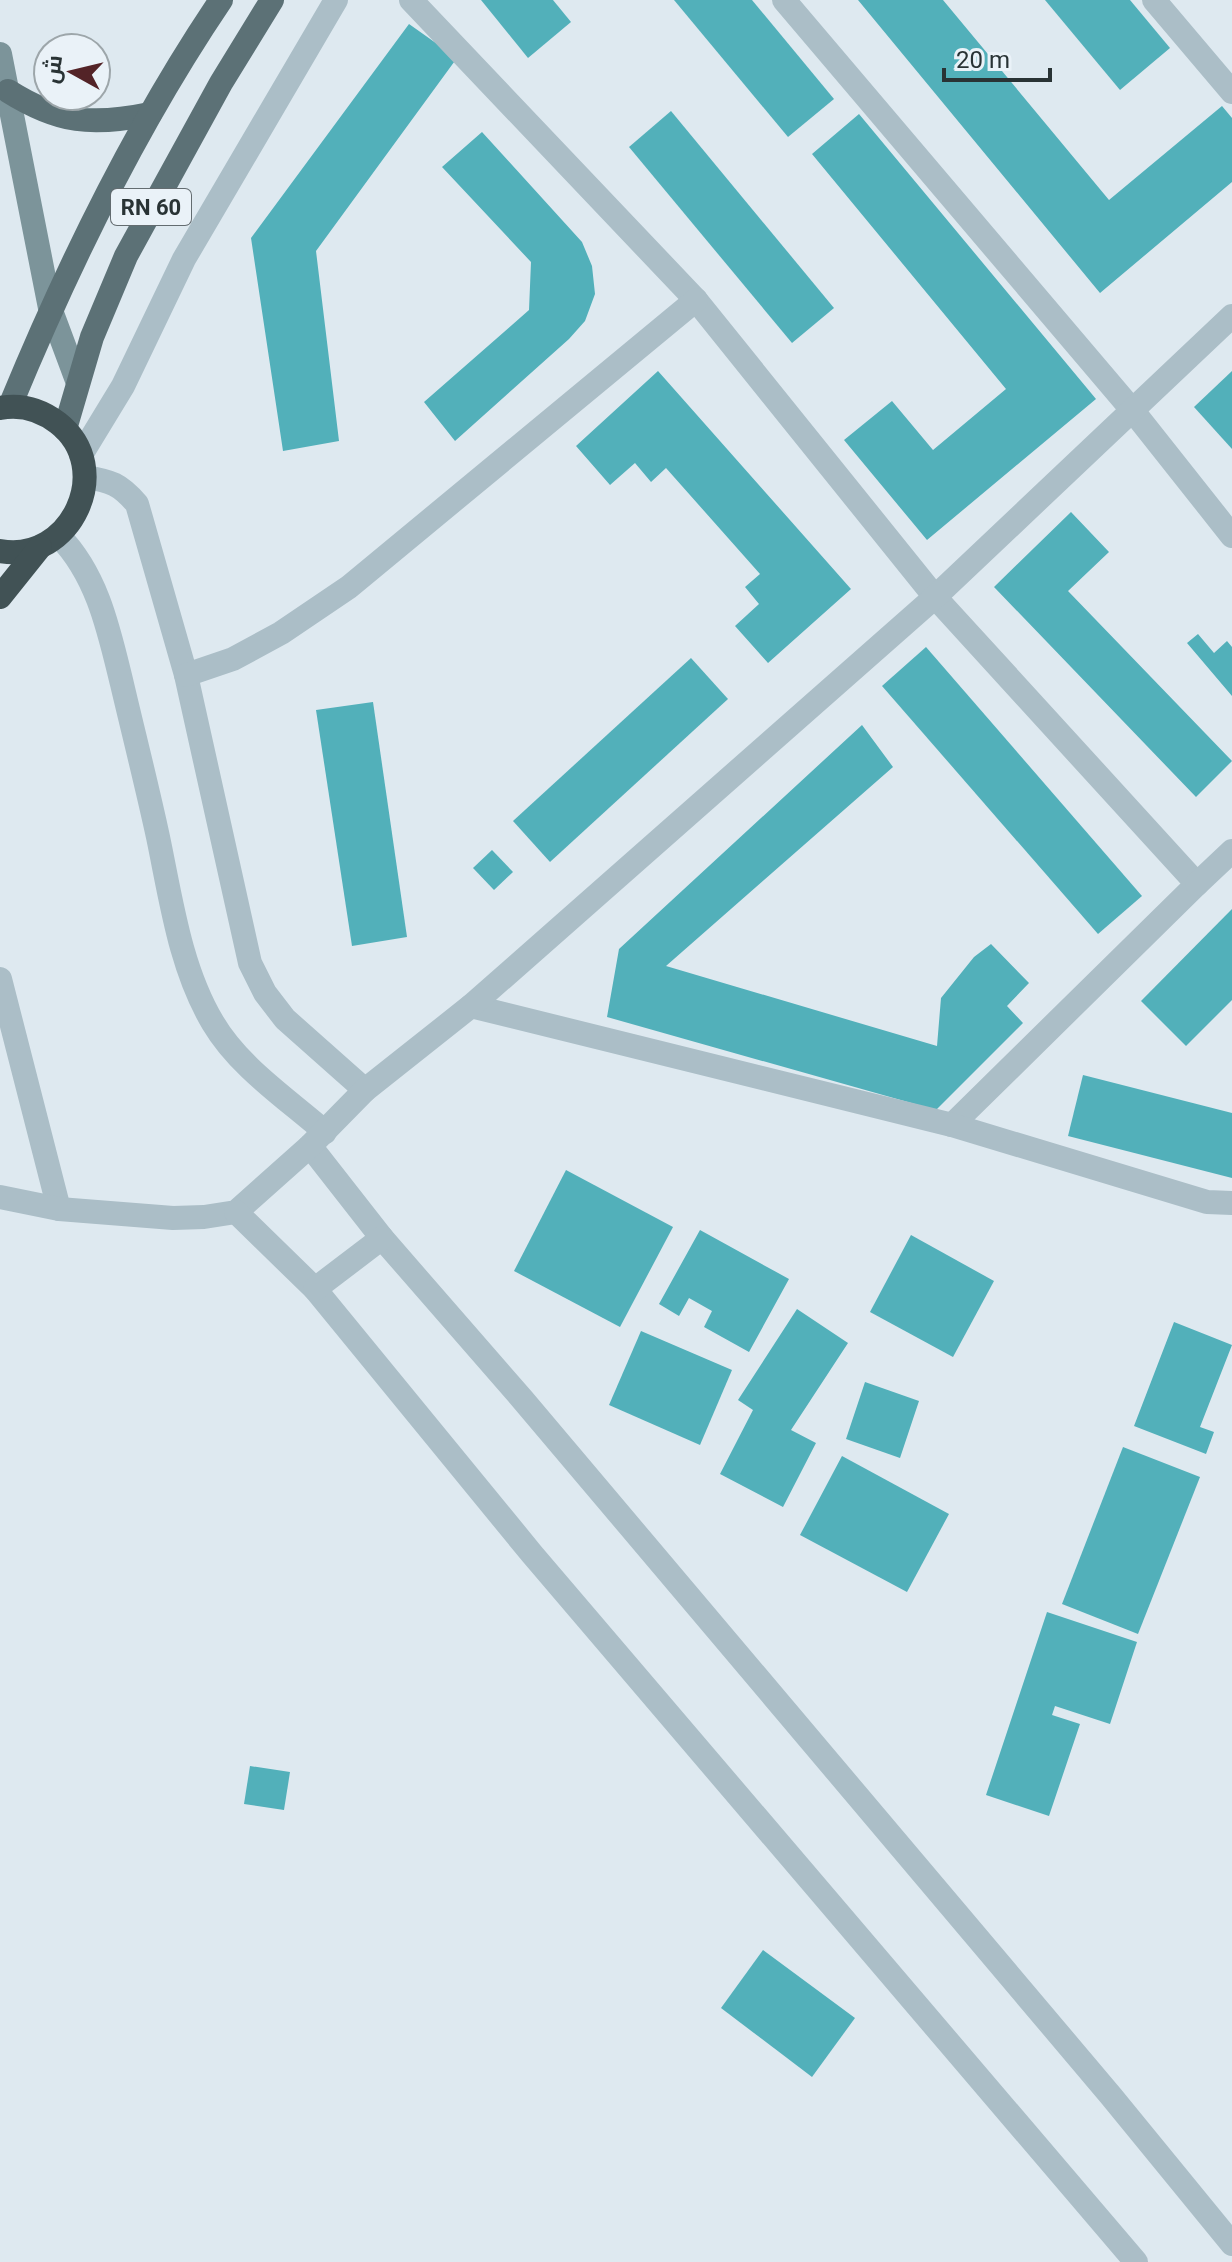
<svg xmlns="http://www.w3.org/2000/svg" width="1232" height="2262" viewBox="0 0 1232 2262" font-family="Roboto,Cairo,sans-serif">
<rect width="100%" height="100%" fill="#dee9f0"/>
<g fill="#52b0ba">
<polygon points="481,0 553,0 571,22 528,58"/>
<polygon points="674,0 752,0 834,99 788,137"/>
<polygon points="858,0 943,0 1109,200 1222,106 1232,118 1232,182 1100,293"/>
<polygon points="1045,0 1130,0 1170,48 1120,90"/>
<polygon points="409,24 457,58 316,251 339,441 283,451 251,238"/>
<polygon points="671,111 834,308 792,343 629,147"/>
<polygon points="859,114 1096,399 927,540 844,440 892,401 933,450 1006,389 812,154"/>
<polygon points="482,132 582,242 592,266 595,294 585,321 569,339 455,441 424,402 529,310 531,262 442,167"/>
<polygon points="658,371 851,589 768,663 735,626 759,604 745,587 760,574 666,468 651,482 635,463 610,485 576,446"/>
<polygon points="1232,371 1232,449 1194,407"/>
<polygon points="1071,512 1109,552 1068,591 1232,761 1196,797 994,587"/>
<polygon points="1198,634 1214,653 1227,641 1232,647 1232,696 1187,643"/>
<polygon points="926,647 1142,896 1098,934 882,686"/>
<polygon points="691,658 728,699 550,862 513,821"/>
<polygon points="373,702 407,937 352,946 316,710"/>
<polygon points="862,725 893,767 666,966 937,1046 941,998 974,957 991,944 1029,983 1007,1006 1023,1023 936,1110 607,1017 619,949"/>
<polygon points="492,850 513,872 494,890 473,868"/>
<polygon points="1232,909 1232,1000 1186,1046 1141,1001"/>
<polygon points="1083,1075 1232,1113 1232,1178 1068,1136"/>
<polygon points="566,1170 673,1227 620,1327 514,1271"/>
<polygon points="700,1230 789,1279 749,1352 704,1327 712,1311 689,1298 679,1316 659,1304"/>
<polygon points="911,1235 994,1281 953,1357 870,1312"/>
<polygon points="797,1309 848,1343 791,1430 816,1443 783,1507 720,1474 753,1410 738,1400"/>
<polygon points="1174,1322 1232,1345 1200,1427 1214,1432 1206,1454 1134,1426"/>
<polygon points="641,1331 732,1370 700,1445 609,1405"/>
<polygon points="865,1382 919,1401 900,1458 846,1439"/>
<polygon points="1123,1447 1200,1477 1138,1634 1062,1604"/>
<polygon points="842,1456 949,1514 907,1592 800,1535"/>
<polygon points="1047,1612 1137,1642 1110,1724 1055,1706 1052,1715 1080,1724 1049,1816 986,1795"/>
<polygon points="250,1766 290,1772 284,1810 244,1804"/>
<polygon points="763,1950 855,2018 812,2077 721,2008"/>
</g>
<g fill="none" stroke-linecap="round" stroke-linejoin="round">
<g stroke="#abbec7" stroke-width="24">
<polyline points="411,0 696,300 935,597 1197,884 952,1125"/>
<polyline points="784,0 1133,411 1232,536"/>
<polyline points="1154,0 1232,92"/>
<polyline points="81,455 123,386 184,259 336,0"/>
<path d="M85,477C111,481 120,484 137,504L186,675L250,963L265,993L285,1019L365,1090"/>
<path d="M59,536C98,576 109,631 122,684C134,735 147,786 158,837C171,899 180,968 213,1023C239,1067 286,1098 325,1132"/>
<polyline points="186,675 233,659 281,633 349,587 696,300"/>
<polyline points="1197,884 1232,851"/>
<polyline points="0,979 59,1209"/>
<polyline points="471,1006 952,1125 1207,1202 1232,1203"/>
<polyline points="310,1146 382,1238 523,1400 1111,2096 1232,2244"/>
<polyline points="0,1197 59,1209 173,1218 204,1217 236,1212 310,1146 365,1090 471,1006 935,597 1232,316"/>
<polyline points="236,1212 315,1289 532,1554 1136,2262"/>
<polyline points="315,1289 382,1238"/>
</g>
<polyline stroke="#7c949a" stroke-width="24" points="0,54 50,308 78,383"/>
<g stroke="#5c7176" stroke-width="24">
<path d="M8,91C59,123 92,126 150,114"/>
<path d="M10,406C68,265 135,127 221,0"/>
<polyline points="65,429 92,337 126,256 221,83 272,0"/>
</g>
<g stroke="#415255" stroke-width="24">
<path d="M0,408C21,404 41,410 58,423C116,468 71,564 0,551"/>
<polyline points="0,597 40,547"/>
</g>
</g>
<g text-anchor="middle" stroke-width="6" stroke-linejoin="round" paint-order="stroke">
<rect fill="#eaf2f8" stroke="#636c70" stroke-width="2" x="111" y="189" width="80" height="36" rx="6"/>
<g font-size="22" font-weight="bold" fill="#293335">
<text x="151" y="215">RN 60</text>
</g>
</g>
<g transform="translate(72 72) rotate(278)"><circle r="38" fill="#eaf2f8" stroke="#9da6aa" stroke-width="2"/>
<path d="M0-6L14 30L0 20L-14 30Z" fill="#532327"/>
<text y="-12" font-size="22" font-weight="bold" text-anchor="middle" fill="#293335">ش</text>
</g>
<path d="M944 68v12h106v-12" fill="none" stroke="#293335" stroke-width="4"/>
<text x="956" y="68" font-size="24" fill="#293335" stroke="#eaf2f8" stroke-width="6" paint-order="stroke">20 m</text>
</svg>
